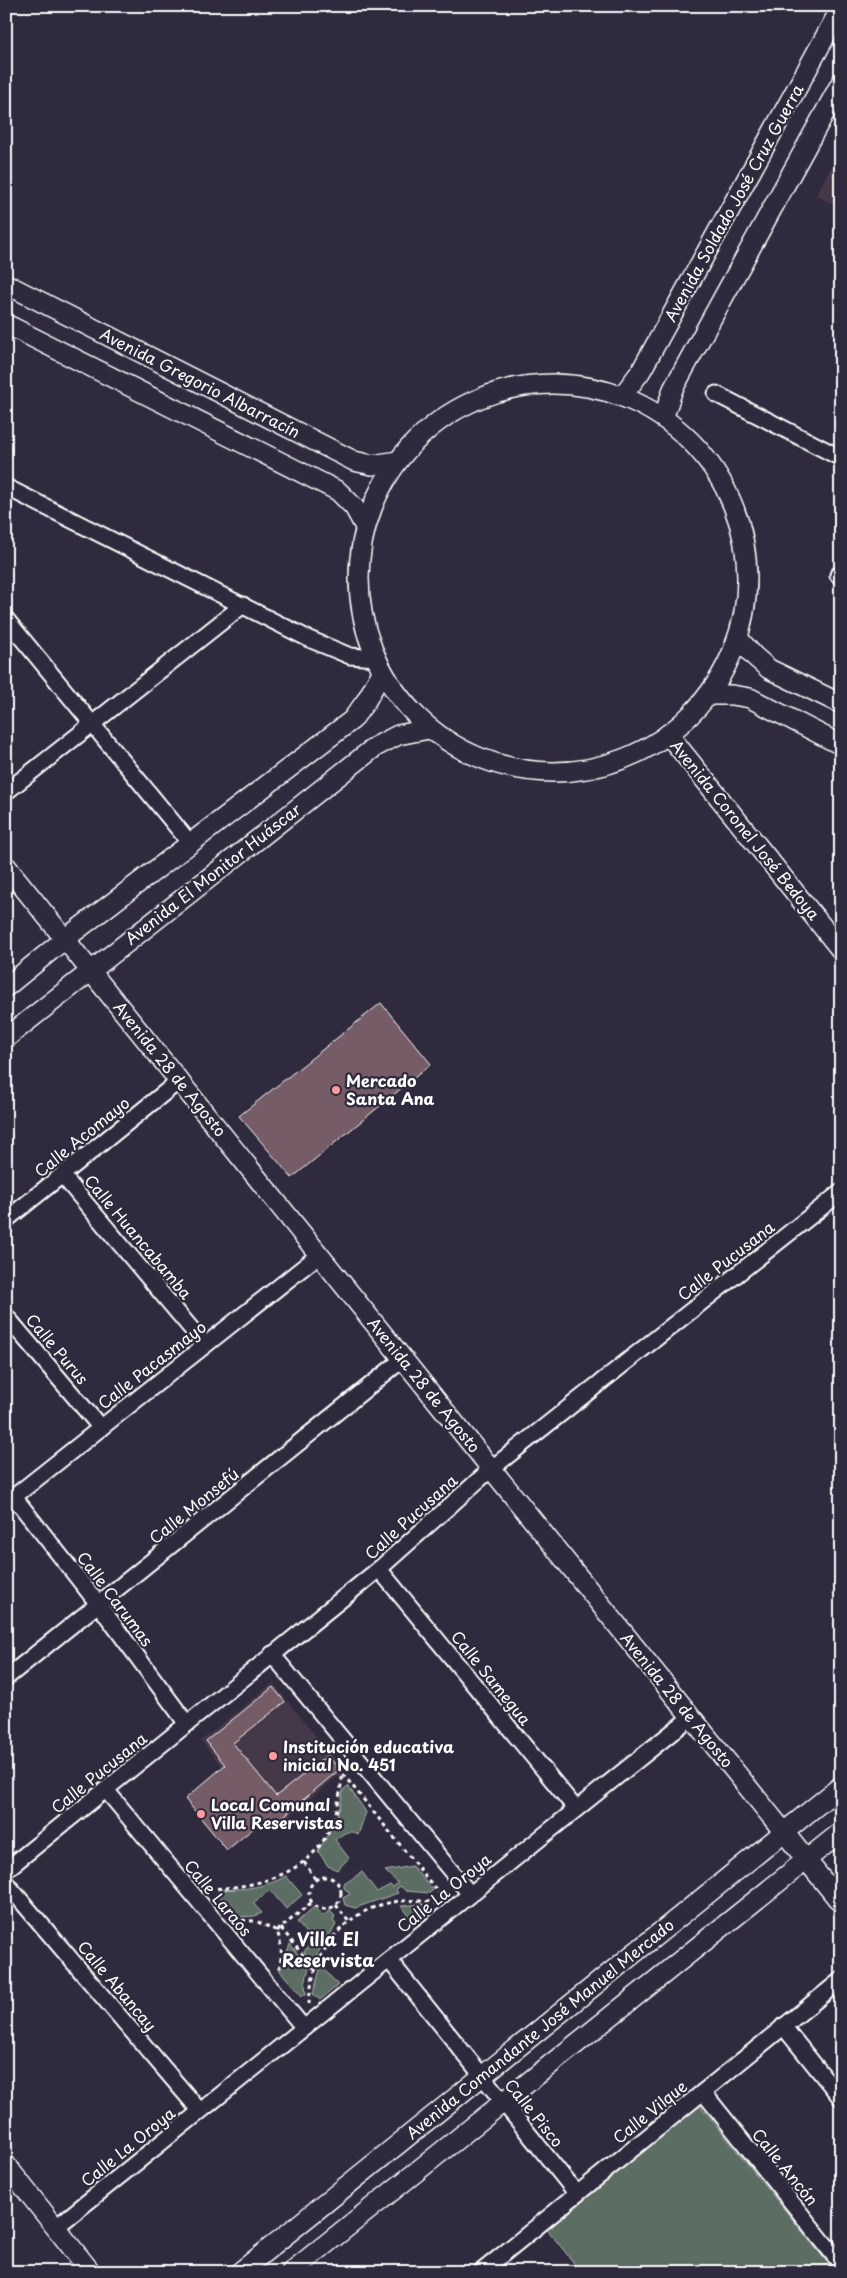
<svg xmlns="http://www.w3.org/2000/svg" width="847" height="2278" viewBox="0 0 847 2278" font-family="'Playpen Sans',sans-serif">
<rect width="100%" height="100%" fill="#2f2a3d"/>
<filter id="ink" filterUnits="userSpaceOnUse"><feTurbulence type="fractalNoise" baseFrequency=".02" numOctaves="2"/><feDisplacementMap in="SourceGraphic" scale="10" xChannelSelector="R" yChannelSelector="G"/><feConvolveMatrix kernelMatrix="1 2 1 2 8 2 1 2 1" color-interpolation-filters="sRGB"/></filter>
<g filter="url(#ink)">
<g fill="#443949">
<polygon points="841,149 841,209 816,195"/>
<polygon points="273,1683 344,1771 273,1829 201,1741"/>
</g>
<g fill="#5c6d64" stroke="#aeb6b2">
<path d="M348,1786L366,1812L358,1835C349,1828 343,1834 335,1840L349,1858L337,1870L328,1866L318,1851C330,1831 341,1814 343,1790Z"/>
<polygon points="412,1866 433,1890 430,1893 406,1891 400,1886 396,1890 398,1893 355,1908 345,1905 343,1898 350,1894 344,1888 344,1884 362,1872 377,1892 390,1885 393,1887 398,1883 385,1871"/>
<path d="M286,1876L302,1895L286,1909L270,1890L253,1903L262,1913L255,1916L236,1917L216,1894L220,1890C243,1889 266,1888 286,1876Z"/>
<polygon points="423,1904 432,1913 417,1925 401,1906"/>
<polygon points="314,1907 322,1916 330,1911 335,1916 333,1920 336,1925 312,1962 304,1952 312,1941 297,1922"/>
<polygon points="290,1944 309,1968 305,1983 306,1994 302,1996 280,1971"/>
<polygon points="321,1966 338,1985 320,2000 313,1994"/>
<polygon points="699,2104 835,2272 581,2272 546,2228"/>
</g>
<g fill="#755c66" stroke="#fff">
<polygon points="381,1003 431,1064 292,1178 239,1116"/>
<polygon points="273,1687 285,1702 233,1743 276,1796 328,1755 339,1770 273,1825 267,1817 227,1850 185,1799 225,1765 206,1741"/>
</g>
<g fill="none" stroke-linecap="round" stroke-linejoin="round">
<defs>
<g id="minor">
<polyline points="716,394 841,458"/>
<polyline points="6,487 309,639 350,656 376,658"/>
<polyline points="838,575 841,576"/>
<polyline points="6,619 190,843"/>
<polyline points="6,792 243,605"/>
<polyline points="62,1175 205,1345"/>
<polyline points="6,1220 179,1081"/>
<polyline points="6,1316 101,1428"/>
<polyline points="14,1497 99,1605 187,1724"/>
<polyline points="6,1503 319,1255"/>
<polyline points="379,1569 576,1809"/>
<polyline points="272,1654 470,1894"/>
<polyline points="6,1678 403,1359"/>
<polyline points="106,1790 304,2028"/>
<polyline points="6,1870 379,1569 491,1469 841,1192"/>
<polyline points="6,1883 200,2111"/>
<polyline points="389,1960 577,2194"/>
<polyline points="783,2026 841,2098"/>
<polyline points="703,2092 841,2264"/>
<polyline points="55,2228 691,1717"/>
<polyline points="481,2272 841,1980"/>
</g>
<g id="tertiary">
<polyline points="6,284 354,461 372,465 398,461"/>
<polyline points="6,324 338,491 354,507 365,527"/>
<circle cx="553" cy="578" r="194"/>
<polyline points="623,395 641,371 841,8"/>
<polyline points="664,416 673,389 841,83"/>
<polyline points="738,638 754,656 769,669 841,704"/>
<polyline points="708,695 732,695 750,698 841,745"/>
<polyline points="668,734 841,950"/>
<polyline points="6,866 841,1903"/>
<polyline points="6,987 65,939 352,720 366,701 382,672"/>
<polyline points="6,1038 375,747 398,735 429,729"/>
<polyline points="6,2165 91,2272"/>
<polyline points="240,2272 841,1786"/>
<polyline points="291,2272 841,1832"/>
</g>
</defs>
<use href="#minor" stroke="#fff" stroke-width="19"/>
<use href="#tertiary" stroke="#fff" stroke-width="22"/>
<g stroke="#fff" stroke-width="3" stroke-dasharray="4 4" stroke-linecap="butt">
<polyline points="343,1774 442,1897"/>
<polyline points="304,1862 316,1880"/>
<circle cx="325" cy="1893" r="16"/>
<path d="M209,1889C261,1887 315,1873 334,1819C339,1805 340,1788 343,1774"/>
<polyline points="336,1905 349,1922"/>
<path d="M234,1920L256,1921L277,1931C282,1946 283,1955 278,1971"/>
<polyline points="281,1928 314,1969"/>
<polyline points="277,1931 312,1902"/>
<path d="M309,2004C312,1935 368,1889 435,1903"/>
</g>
<use href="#minor" stroke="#2f2a3d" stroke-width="15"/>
<use href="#tertiary" stroke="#2f2a3d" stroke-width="19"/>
</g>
</g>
<g fill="#ff9aa2" stroke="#2f2a3d" stroke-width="2">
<circle cx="336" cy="1090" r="5"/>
<circle cx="273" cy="1756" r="5"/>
<circle cx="201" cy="1814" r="5"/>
</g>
<g text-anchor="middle" stroke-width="4.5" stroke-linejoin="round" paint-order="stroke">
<g font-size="16" fill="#fff" stroke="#2f2a3d">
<text transform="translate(734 203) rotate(-61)" y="6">Avenida Soldado José Cruz Guerra</text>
<text transform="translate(200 383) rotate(27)" y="6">Avenida Gregorio Albarracín</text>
<text transform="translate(745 830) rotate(51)" y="6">Avenida Coronel José Bedoya</text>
<text transform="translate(213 874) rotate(-38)" y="6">Avenida El Monitor Huáscar</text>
<text transform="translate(170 1069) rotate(51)" y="6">Avenida 28 de Agosto</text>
<text transform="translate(82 1137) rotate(-39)" y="6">Calle Acomayo</text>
<text transform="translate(138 1237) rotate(50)" y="6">Calle Huancabamba</text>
<text transform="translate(726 1261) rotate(-38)" y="6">Calle Pucusana</text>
<text transform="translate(57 1349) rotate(50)" y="6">Calle Purus</text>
<text transform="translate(152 1365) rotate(-38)" y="6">Calle Pacasmayo</text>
<text transform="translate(424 1385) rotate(51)" y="6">Avenida 28 de Agosto</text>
<text transform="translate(194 1506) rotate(-39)" y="6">Calle Monsefú</text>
<text transform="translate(411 1517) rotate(-42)" y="6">Calle Pucusana</text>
<text transform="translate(115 1599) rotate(53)" y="6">Calle Carumas</text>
<text transform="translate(491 1678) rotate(51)" y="6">Calle Samegua</text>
<text transform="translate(677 1700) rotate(51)" y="6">Avenida 28 de Agosto</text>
<text transform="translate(99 1773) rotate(-39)" y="6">Calle Pucusana</text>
<text transform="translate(444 1893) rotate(-39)" y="6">Calle La Oroya</text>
<text transform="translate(218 1898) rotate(50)" y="6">Calle Laraos</text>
<text transform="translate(117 1986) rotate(50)" y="6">Calle Abancay</text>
<text transform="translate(540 2029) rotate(-39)" y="6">Avenida Comandante José Manuel Mercado</text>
<text transform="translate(650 2112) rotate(-39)" y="6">Calle Vilque</text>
<text transform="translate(534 2113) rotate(51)" y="6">Calle Pisco</text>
<text transform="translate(128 2147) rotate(-39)" y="6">Calle La Oroya</text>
<text transform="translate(785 2167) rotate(51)" y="6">Calle Ancón</text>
</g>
<g font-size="16" font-weight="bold" fill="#fff" stroke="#2f2a3d" text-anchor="start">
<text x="346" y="1087">Mercado<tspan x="346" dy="18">Santa Ana</tspan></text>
<text x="283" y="1753">Institución educativa<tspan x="283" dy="18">inicial No. 451</tspan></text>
<text x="211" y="1811">Local Comunal<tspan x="211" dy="18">Villa Reservistas</tspan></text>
</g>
<g font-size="18" font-weight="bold" fill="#fff" stroke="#2f2a3d">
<text x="328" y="1946">Villa El<tspan x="328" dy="21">Reservista</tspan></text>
</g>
</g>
<rect width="847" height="2278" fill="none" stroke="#2f2a3d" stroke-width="25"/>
<rect x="12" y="12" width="822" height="2253" fill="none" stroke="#fff" stroke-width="2" filter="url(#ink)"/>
</svg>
